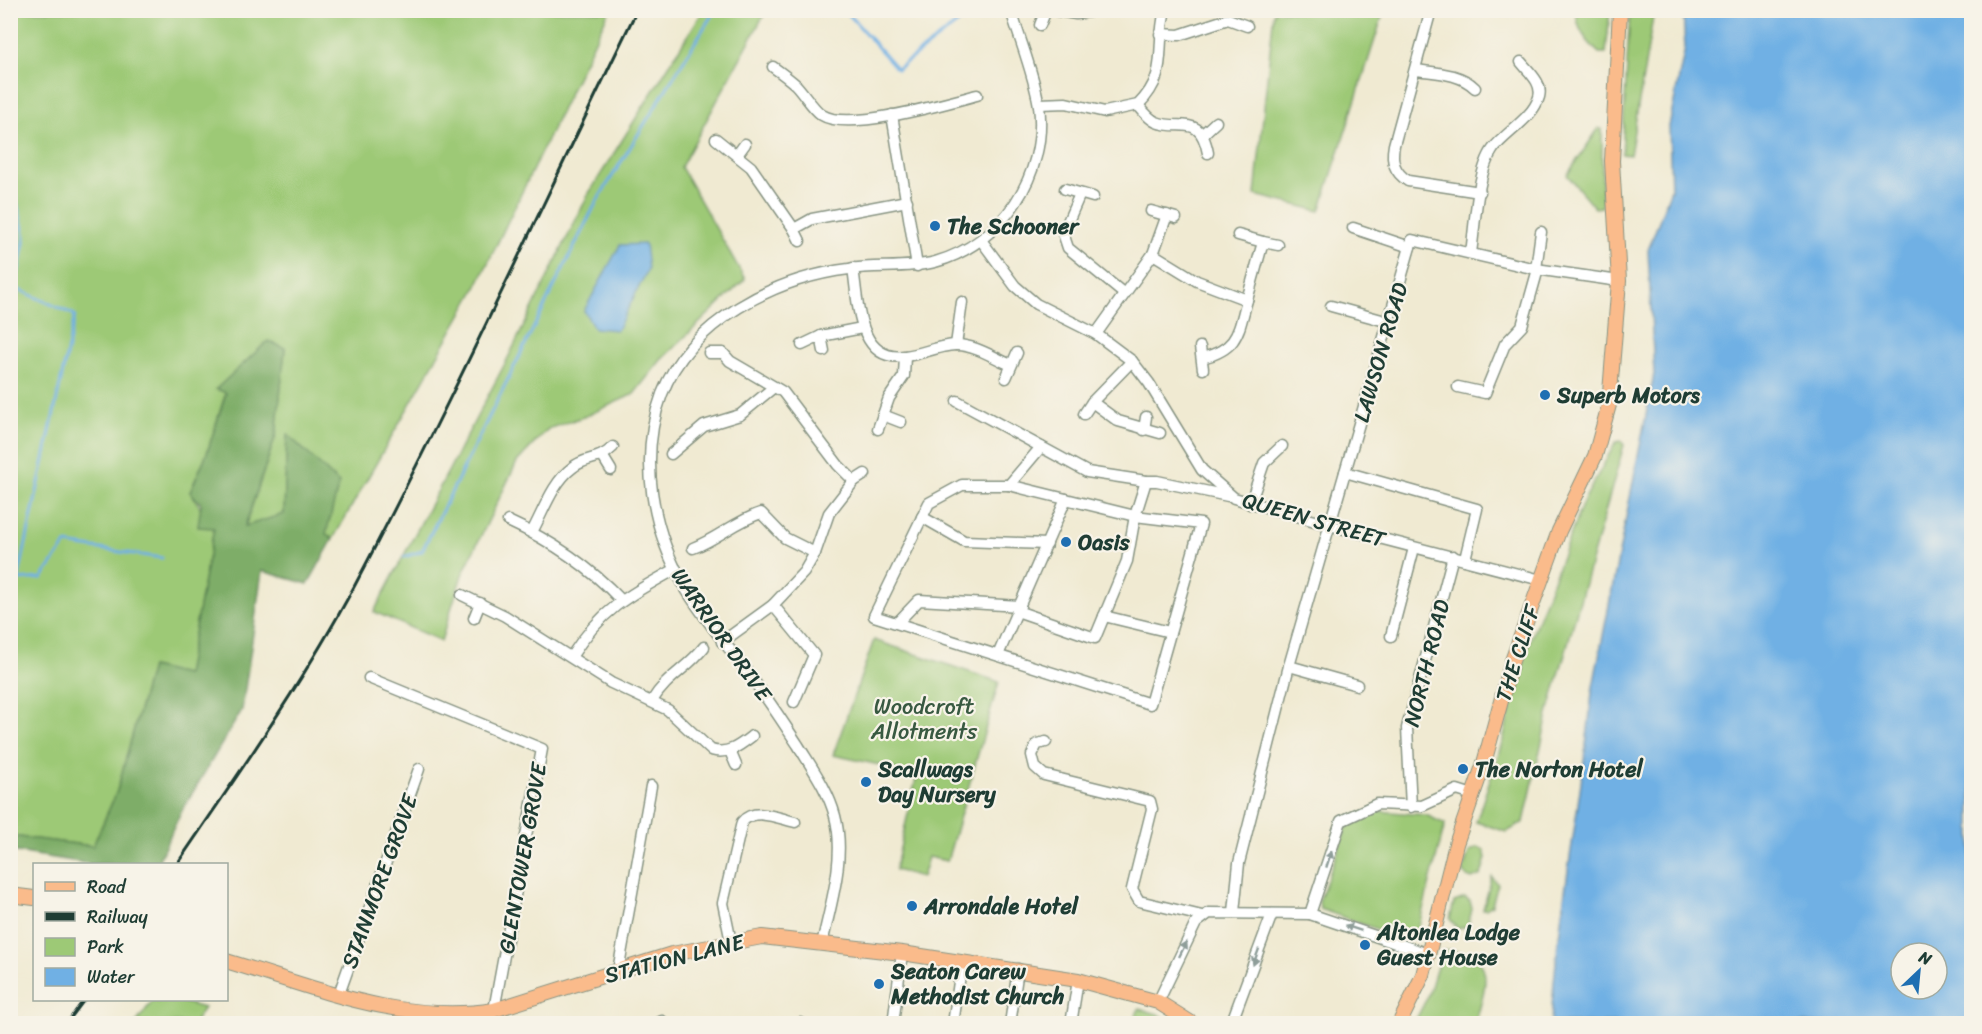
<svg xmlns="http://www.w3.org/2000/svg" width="1982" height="1034" viewBox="0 0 1982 1034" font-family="Sriracha,sans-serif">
<rect width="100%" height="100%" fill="#f7f3e8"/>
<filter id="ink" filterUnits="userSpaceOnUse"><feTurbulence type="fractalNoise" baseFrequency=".0167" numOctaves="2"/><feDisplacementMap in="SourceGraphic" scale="12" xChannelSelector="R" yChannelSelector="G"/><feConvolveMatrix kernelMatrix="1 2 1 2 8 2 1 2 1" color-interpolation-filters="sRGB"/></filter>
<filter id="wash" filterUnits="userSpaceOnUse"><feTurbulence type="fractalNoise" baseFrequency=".008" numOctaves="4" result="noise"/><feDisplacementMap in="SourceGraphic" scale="24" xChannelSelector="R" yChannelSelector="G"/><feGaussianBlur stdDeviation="1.35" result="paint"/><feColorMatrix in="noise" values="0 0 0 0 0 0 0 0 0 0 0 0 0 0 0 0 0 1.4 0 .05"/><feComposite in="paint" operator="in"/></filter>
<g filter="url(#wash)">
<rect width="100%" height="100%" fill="#f0ead2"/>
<g fill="#9dc976" stroke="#5e8355" stroke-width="1.5">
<polygon points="11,11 609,11 474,292 333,539 326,534 287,435 284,514 245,527 276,435 285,348 216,389 226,392 207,453 190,492 214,528 186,676 151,667 117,791 93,846 11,836"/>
<polygon points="703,11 766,11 681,167 745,279 661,360 634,394 586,416 548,429 517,462 462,575 441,641 374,612 510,354 589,193"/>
<polygon points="1274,11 1384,11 1320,211 1255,195"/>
<path d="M1577,11H1610L1606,53H1599C1587,42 1575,27 1577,11Z"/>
<polygon points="1630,11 1654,11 1630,155 1622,154"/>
<polygon points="1599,128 1602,129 1602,207 1595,208 1567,175"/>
<polygon points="1621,441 1624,445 1549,710 1524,822 1507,832 1476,822 1503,740 1522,661 1583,502 1616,442"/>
<polygon points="874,640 999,682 947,861 928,857 922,877 895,870 916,779 889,767 833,755"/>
<polygon points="1379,811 1426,815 1445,824 1416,937 1407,940 1320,909 1319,901 1348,824 1360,817"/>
<polygon points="1478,847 1484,850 1486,858 1481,875 1472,879 1467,877 1463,870 1469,852"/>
<polygon points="1492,877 1498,884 1492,905 1486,909 1483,909"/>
<polygon points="1465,898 1470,901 1472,909 1468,926 1458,929 1450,919 1454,902"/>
<path d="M1450,950C1458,952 1471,954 1477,959C1494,973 1479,1006 1476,1023H1414L1428,996L1442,951Z"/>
<polygon points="153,1000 175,1000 204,1008 194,1023 136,1023"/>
<polygon points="1139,1009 1158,1014 1172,1023 1132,1023"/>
</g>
<polygon fill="#7ead67" stroke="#4e754e" stroke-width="1.5" points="268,341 285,348 276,435 245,526 284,514 287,434 339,483 326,534 333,539 308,584 262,571 242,710 181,812 157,864 91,864 11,851 11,836 93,846 117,791 151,667 186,675 214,528 198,527 201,504 190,492 207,453 226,393 216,389"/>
<g fill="#70b0e4" stroke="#48768c" stroke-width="1.5" fill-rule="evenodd">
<path d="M1683,11H1971V1023H1551C1557,912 1582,803 1592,692L1654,374L1648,250L1671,189L1669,126L1685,48ZM1901,953H1937V989H1901Z"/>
<polygon points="645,244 648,269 617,330 594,328 584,311 620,245"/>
</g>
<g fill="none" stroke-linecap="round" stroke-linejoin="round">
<g stroke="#70b0e4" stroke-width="3">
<polyline points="845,10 897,69 975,10"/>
<polyline points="10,188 14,191 25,237 15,288 75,315 18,580 42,578 66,544 162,558"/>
<polyline points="404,557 422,551 597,201 715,10"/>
</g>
</g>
</g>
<g filter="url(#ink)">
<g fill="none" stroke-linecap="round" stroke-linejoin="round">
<defs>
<g id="minor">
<polyline points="1052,10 1076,14 1100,10"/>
<path d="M1431,10L1394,145C1391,161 1394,172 1408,181L1480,192"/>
<polyline points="1040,25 1046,10"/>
<polyline points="1160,34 1179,35 1228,19 1247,26"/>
<path d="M773,67C780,72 788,78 795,84C804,93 812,108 822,115C848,132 947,103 977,95"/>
<path d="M1416,70C1437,73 1460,73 1475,88"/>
<path d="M1039,104L1066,103L1105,112L1138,105C1170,73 1155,50 1165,10"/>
<path d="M1138,105C1143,111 1149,119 1156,122C1181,132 1200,112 1208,153"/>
<polyline points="892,115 917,266"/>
<polyline points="1203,134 1216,122"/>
<polyline points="716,139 751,167 794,229 812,219 907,201"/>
<polyline points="737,155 745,144"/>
<polyline points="1065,189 1093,197"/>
<polyline points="1080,194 1063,233 1068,248 1123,293"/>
<polyline points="1151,211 1176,218"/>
<polyline points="1353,228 1410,247"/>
<polyline points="794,229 800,241"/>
<polyline points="1238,235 1263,242 1247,300"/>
<polyline points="981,240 1015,286 1036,304 1096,334 1132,361 1149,383 1202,470 1234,498 1329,525 1541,580"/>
<polyline points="1263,242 1278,245"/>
<path d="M1471,253C1475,225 1477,171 1493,149C1506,132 1533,118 1539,97C1543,83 1529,72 1521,62"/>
<polyline points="1153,254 1167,215"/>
<path d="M853,268C858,299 857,363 905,356C922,354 938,346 955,345C973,344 995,358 1011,365"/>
<polyline points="1536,269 1541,232"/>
<polyline points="1331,306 1389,322"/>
<path d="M1096,334L1153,254L1197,281L1247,300C1238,333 1238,349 1202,358"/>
<polyline points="821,336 824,351"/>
<polyline points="802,345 821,336 862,328"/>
<polyline points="956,345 962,302"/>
<polyline points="1200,347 1203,369"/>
<polyline points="709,353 723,353 730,361 783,392 838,465 854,481 829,513 815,553 804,572 773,605 814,655 794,702"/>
<polyline points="1132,361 1092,402 1118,421 1160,433"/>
<polyline points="1006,378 1017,353"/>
<polyline points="1458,387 1485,393 1505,344 1522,326 1538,269"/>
<polyline points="957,401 1087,472 1146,481"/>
<polyline points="1084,414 1092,402"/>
<polyline points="883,415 901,422"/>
<polyline points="878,429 889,398 904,376 905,356"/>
<polyline points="1144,430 1146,417"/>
<polyline points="671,454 704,426 740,415 774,387"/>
<polyline points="603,457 611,470"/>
<polyline points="1345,472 1477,509 1465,559"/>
<polyline points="854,481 865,474"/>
<polygon points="962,485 1009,485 1135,516 1201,524 1150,704 874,616 929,503"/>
<polyline points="1009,485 1041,447"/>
<polyline points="1250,504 1264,463 1282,446"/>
<polyline points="922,517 964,541 1047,544"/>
<path d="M508,521C552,541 588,565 621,600"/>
<path d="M532,532C543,512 553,482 572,468C586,456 598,462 613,447"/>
<path d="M693,548C717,539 736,521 761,513L785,538L815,553"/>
<path d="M462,595L505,616L611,683L668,710L711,750C728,755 739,746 752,736"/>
<polyline points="1017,611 1095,638 1127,561 1135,516 1146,481 1157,481 1228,496"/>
<polyline points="1104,616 1170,632"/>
<polyline points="474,618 480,603"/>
<polyline points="897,623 919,600 1020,606"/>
<polyline points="1391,636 1414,548"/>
<polyline points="722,642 773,605"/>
<polyline points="998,655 1066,499"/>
<path d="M571,657C600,611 628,595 676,569"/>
<polyline points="1289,666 1357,685"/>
<polyline points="369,678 542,749 494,1010"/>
<path d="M652,701C666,677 688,668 704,647"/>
<polyline points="1046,742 1037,744 1032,755 1035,767 1044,775 1150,801 1152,809 1132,889 1139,901 1202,916"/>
<polyline points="730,751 736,765"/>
<polyline points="1411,807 1407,728 1453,556"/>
<polyline points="1234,912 1239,863 1289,666 1412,240 1536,269 1619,281"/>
<polyline points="1310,914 1341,821 1377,804 1422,806 1457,790 1473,795"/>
<path d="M731,942L723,903L742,822C755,807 778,818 795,822"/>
<path d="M822,944C831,903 846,857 835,816C828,790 812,768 798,745C784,724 771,703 756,684C733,652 707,623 686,589C652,531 638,458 662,394C690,321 776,278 849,269C878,265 907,269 935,262C1002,244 1048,174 1039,106C1034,74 1020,41 1011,10"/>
<polyline points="618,971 651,786"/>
<polyline points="339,994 419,769"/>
<polyline points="1158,1002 1196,923 1209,913 1310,914 1428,954"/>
<polyline points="800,1023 800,1024"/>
<polyline points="656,1024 662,1021 663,1024"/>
<polyline points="893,1024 902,953"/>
<polyline points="953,1024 962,961"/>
<polyline points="1010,1024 1018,969"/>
<polyline points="1071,1024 1078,980"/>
<polyline points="1231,1024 1272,914"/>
</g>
<g id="major">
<polyline points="10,895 34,898"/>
<path d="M226,961C314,987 402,1025 494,1010L672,954L762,937L902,953L1078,980L1158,1002L1193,1024"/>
<polyline points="1399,1024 1423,975 1456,844 1484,763 1512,661 1559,531 1595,456 1609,405 1619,281 1612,161 1620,10"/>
</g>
</defs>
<use href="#minor" stroke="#889483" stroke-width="13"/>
<use href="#major" stroke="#889483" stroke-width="16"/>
<use href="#minor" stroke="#fff" stroke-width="10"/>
<use href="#major" stroke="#fabb8b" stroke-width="14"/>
<g stroke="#1f3d34" stroke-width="3">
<path d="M177,864C239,773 303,682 355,585C455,396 543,202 637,10"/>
<polyline points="66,1024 84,1000"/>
</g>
</g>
<defs><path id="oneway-solid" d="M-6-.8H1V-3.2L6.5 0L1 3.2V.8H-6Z" transform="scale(1.5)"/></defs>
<g fill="#8f9e9a">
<use href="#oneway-solid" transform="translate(1329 859) rotate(-72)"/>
<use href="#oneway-solid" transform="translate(1353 928) rotate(-161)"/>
<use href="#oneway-solid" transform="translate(1183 949) rotate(-64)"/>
<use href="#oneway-solid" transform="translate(1256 957) rotate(110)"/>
</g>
</g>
<g fill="#1f6fb2" stroke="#f7f3e8" stroke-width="2">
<circle cx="935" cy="226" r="6"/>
<circle cx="1545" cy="395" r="6"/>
<circle cx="1066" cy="542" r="6"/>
<circle cx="1463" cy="769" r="6"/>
<circle cx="866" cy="782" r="6"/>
<circle cx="912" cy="906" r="6"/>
<circle cx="1365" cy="945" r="6"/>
<circle cx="879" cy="984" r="6"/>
</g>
<g text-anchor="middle" stroke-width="4.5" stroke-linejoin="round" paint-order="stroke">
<g font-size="22" font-weight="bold" fill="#1f3d34" stroke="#f7f3e8" text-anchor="start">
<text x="947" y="234">The Schooner</text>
<text x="1557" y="403">Superb Motors</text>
<text x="1078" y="550">Oasis</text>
<text x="878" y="777">Scallwags<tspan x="878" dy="25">Day Nursery</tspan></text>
<text x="1475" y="777">The Norton Hotel</text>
<text x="924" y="914">Arrondale Hotel</text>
<text x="1377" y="940">Altonlea Lodge<tspan x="1377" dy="25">Guest House</tspan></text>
<text x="891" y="979">Seaton Carew<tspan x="891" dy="25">Methodist Church</tspan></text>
</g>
<g font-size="22" fill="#1f3d34" stroke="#f7f3e8">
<text transform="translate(1380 352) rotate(-74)" y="8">LAWSON ROAD</text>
<text transform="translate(1314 519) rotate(16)" y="8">QUEEN STREET</text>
<text transform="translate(722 634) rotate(55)" y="8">WARRIOR DRIVE</text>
<text transform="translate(1517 653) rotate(-72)" y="8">THE CLIFF</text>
<text transform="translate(1426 663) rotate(-76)" y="8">NORTH ROAD</text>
<text transform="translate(522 858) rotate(-80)" y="8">GLENTOWER GROVE</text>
<text transform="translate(379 881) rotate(-70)" y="8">STANMORE GROVE</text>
<text transform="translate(674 958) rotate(-14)" y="8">STATION LANE</text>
</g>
<g font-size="22" fill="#385941" stroke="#f7f3e8">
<text x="924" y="714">Woodcroft<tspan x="924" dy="25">Allotments</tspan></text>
</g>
</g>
<rect width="1982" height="1034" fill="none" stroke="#f7f3e8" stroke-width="36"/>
<rect x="33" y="863" width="195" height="138" fill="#f7f3e8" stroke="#a1aaa0" stroke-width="1.5"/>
<rect x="45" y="882" width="30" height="9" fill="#fabb8b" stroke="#a1aaa0" stroke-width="1.5"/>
<text x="87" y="893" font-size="18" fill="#1f3d34">Road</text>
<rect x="45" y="912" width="30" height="9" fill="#1f3d34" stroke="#a1aaa0" stroke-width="1.5"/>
<text x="87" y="923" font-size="18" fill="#1f3d34">Railway</text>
<rect x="45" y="938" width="30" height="18" fill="#9dc976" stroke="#a1aaa0" stroke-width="1.5"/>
<text x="87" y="953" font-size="18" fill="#1f3d34">Park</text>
<rect x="45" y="968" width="30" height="18" fill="#70b0e4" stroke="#a1aaa0" stroke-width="1.5"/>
<text x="87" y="983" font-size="18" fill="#1f3d34">Water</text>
<g transform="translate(1919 971) rotate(26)"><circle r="28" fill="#f7f3e8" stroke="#a1aaa0" stroke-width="1.5"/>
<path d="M0-4.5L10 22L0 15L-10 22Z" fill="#1f6fb2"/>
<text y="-9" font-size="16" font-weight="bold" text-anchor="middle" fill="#1f3d34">N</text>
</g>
</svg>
